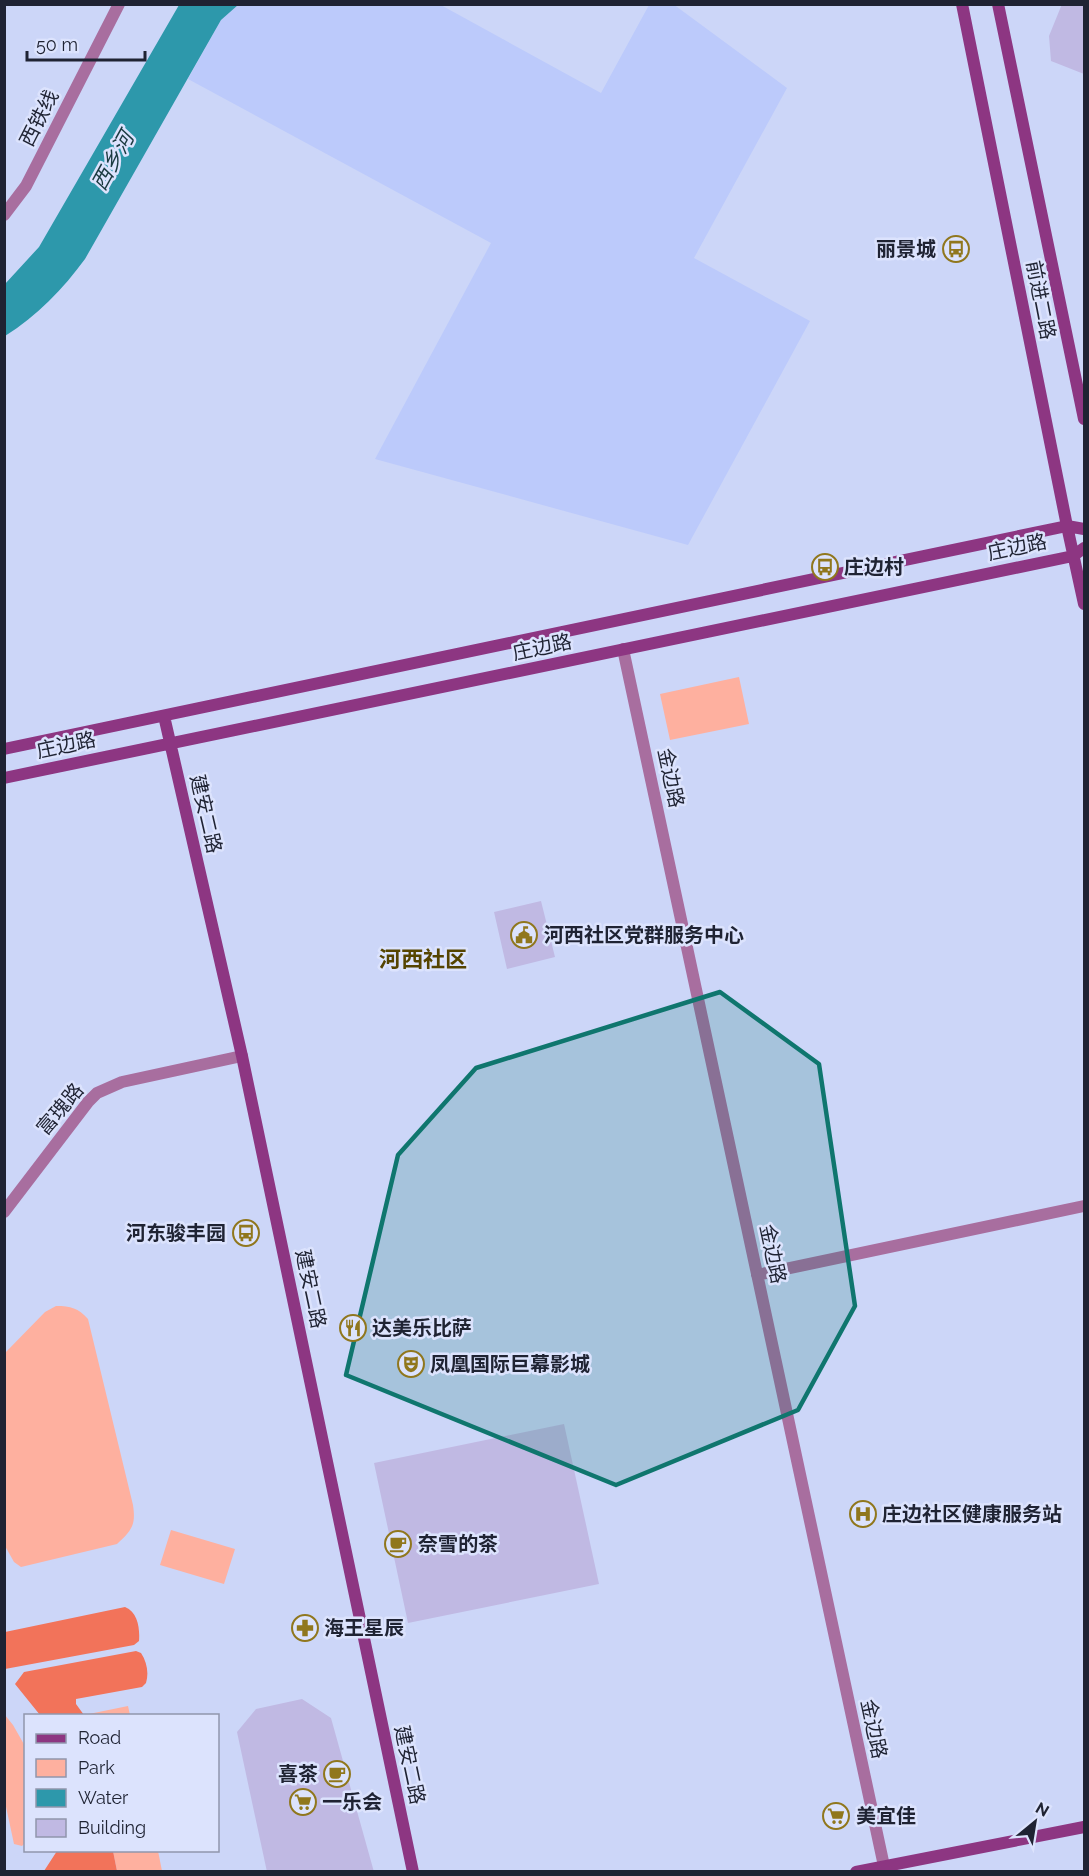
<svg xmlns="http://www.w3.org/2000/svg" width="1089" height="1876" font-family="Raleway,'Noto Sans SC',sans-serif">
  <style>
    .built { fill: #bccafb }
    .green { fill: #feb09f }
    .forest { fill: #f2735a }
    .water { fill: #2d98ab }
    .building { fill: #c0b9e3 }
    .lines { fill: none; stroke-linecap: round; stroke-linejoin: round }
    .minor { stroke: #a86e9f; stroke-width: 12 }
    .tertiary { stroke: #a86e9f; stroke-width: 12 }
    .secondary { stroke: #8d3682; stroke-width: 12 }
    .marked { fill: #0f766e; fill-opacity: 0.2; stroke: #0f766e; stroke-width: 4.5; stroke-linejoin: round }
    .labels { text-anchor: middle; stroke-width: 5; stroke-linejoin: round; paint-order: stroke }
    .street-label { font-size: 20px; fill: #1f2333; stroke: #dce3fd }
    .poi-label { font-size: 20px; font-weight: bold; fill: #1f2333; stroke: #dce3fd; text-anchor: start }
    .water-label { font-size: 21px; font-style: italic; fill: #1b3a40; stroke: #dce3fd }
    .quarter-label { font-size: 22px; font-weight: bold; fill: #554401; stroke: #dce3fd }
  </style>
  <rect width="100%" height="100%" fill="#ccd6f8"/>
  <path class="built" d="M439,4L601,93L649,5L673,4L787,88L694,258L810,321L688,545L375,459L491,243L188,79L221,20L238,5Z"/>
  <path class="green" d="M739,677L749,724L670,740L660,694Z
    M56,1306C71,1306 78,1308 88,1319L133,1505C136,1525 132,1530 117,1544L21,1567L14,1562L5,1546V1353L45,1312Z
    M171,1530L235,1549L224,1584L160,1565Z
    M128,1706L130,1715H84Z
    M5,1715L13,1725L25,1746L26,1842L22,1846L14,1844L5,1802Z
    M113,1851H158L162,1871H117Z"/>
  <path class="forest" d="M125,1607C138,1612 140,1629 139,1641L134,1645L5,1669V1632Z
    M136,1651L141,1653C147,1662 149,1673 146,1683L142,1687L76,1699V1704L84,1715H40L15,1684L24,1672Z
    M57,1851H113L117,1871H44Z"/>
  <path class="water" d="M179,5H238L221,20L85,259C63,289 37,316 5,336V284L39,247Z"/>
  <path class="building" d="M1062,4H1084V74L1051,61L1049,36Z
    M541,901L555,957L507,969L494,912Z
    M564,1424L599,1584L408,1623L374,1463Z
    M302,1699L331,1718L374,1872H267L237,1732L256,1709Z"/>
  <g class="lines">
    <path class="minor" d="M623,649L884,1866
      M4,1212L88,1102L97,1093L122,1082L242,1056
      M757,1275L1084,1206"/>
    <path class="tertiary" d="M4,215L26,186L119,4"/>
    <path class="secondary" d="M962,4L1067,526L1084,604
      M998,4L1084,419
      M164,716L242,1056L413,1872
      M4,749L1067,526L1084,529
      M4,778L1073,556L1084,548
      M856,1872L1084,1827"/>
  </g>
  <path class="marked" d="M720,992L819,1064L855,1306L798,1410L616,1485L346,1375L398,1155L476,1068Z"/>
  <defs>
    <symbol id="bus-ring" viewBox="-11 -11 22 22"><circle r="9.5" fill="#dce3fd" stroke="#90771d" stroke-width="1.5"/><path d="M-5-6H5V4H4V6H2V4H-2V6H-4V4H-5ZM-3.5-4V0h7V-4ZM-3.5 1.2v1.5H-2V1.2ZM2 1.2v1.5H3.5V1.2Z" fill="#90771d"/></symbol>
    <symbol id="civic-ring" viewBox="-11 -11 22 22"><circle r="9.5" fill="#dce3fd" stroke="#90771d" stroke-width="1.5"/><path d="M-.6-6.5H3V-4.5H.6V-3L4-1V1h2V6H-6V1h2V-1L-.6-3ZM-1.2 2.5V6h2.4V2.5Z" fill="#90771d"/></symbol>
    <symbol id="restaurant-ring" viewBox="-11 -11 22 22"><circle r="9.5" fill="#dce3fd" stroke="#90771d" stroke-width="1.5"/><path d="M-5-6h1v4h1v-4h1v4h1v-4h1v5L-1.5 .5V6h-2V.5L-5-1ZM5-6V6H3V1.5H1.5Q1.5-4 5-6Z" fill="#90771d"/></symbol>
    <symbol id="theatre-ring" viewBox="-11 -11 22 22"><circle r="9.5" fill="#dce3fd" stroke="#90771d" stroke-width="1.5"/><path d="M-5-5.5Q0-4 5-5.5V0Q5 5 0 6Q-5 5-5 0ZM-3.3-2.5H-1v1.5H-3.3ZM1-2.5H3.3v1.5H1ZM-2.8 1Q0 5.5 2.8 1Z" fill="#90771d"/></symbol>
    <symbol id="hospital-ring" viewBox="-11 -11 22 22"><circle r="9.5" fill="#dce3fd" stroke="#90771d" stroke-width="1.5"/><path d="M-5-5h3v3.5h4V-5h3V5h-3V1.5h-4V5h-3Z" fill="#90771d"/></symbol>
    <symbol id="cafe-ring" viewBox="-11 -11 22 22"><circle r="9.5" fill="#dce3fd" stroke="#90771d" stroke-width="1.5"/><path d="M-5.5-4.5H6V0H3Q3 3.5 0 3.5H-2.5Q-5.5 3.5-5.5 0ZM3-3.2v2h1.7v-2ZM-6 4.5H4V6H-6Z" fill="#90771d"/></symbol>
    <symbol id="pharmacy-ring" viewBox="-11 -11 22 22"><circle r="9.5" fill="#dce3fd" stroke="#90771d" stroke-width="1.5"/><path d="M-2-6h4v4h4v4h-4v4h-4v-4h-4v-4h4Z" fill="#90771d"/></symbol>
    <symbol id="supermarket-ring" viewBox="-11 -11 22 22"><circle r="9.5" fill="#dce3fd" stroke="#90771d" stroke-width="1.5"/><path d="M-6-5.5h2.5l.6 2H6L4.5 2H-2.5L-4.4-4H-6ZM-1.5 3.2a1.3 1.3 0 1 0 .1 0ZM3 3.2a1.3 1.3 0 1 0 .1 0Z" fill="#90771d"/></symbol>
  </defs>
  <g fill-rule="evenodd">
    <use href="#bus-ring" x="941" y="234" width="30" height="30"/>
    <use href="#bus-ring" x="810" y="552" width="30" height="30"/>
    <use href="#civic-ring" x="509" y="920" width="30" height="30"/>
    <use href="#bus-ring" x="231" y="1218" width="30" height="30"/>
    <use href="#restaurant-ring" x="338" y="1313" width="30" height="30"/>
    <use href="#theatre-ring" x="396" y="1349" width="30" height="30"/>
    <use href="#hospital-ring" x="848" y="1499" width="30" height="30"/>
    <use href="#cafe-ring" x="383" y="1529" width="30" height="30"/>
    <use href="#pharmacy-ring" x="290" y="1613" width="30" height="30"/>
    <use href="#cafe-ring" x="322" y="1759" width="30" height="30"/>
    <use href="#supermarket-ring" x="288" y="1787" width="30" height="30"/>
    <use href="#supermarket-ring" x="821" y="1801" width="30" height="30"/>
  </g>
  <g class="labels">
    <g class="street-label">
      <text transform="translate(39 118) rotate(-63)" y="7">西铁线</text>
      <text transform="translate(1041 300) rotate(79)" y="7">前进二路</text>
      <text transform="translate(1017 547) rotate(-12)" y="7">庄边路</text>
      <text transform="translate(542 647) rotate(-12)" y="7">庄边路</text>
      <text transform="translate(66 745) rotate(-12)" y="7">庄边路</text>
      <text transform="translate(671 778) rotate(78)" y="7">金边路</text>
      <text transform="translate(206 814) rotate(77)" y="7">建安二路</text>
      <text transform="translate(60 1109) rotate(-50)" y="7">富瑰路</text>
      <text transform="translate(773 1254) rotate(78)" y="7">金边路</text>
      <text transform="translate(311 1289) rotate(78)" y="7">建安二路</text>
      <text transform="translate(874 1729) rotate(78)" y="7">金边路</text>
      <text transform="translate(410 1765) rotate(78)" y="7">建安二路</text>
    </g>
    <g class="poi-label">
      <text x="936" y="256" text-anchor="end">丽景城</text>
      <text x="844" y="574">庄边村</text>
      <text x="544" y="942">河西社区党群服务中心</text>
      <text x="226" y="1240" text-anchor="end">河东骏丰园</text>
      <text x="372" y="1335">达美乐比萨</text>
      <text x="430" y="1371">凤凰国际巨幕影城</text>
      <text x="882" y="1521">庄边社区健康服务站</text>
      <text x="418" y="1551">奈雪的茶</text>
      <text x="324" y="1635">海王星辰</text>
      <text x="318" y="1781" text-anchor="end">喜茶</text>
      <text x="322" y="1809">一乐会</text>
      <text x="856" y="1823">美宜佳</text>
    </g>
    <g class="water-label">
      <text transform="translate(113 161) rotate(-61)" y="7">西乡河</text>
    </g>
    <g class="quarter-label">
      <text x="423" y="967">河西社区</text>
    </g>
  </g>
  <rect width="1089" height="1876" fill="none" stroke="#1f2333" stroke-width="12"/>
  <rect x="24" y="1714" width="195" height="138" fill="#dce3fd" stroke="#9096ac" stroke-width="1.5"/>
  <rect x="36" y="1734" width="30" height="9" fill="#8d3682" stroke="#9096ac" stroke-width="1.5"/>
  <text x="78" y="1744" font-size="18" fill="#1f2333">Road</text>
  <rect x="36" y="1759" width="30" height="18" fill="#feb09f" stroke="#9096ac" stroke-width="1.5"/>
  <text x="78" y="1774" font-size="18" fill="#1f2333">Park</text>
  <rect x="36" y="1789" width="30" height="18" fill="#2d98ab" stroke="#9096ac" stroke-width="1.5"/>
  <text x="78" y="1804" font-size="18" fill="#1f2333">Water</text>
  <rect x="36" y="1819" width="30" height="18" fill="#c0b9e3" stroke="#9096ac" stroke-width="1.5"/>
  <text x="78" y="1834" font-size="18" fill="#1f2333">Building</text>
  <g transform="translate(1035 1822) rotate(30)" stroke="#dce3fd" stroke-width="4.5" paint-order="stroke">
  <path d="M0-4.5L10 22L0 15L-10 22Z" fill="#1f2333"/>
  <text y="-9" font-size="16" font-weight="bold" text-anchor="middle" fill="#1f2333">N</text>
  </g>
  <path d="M27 51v9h118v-9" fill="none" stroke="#1f2333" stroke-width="3"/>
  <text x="36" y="51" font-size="18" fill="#1f2333" stroke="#dce3fd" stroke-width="4.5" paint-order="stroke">50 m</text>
</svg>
